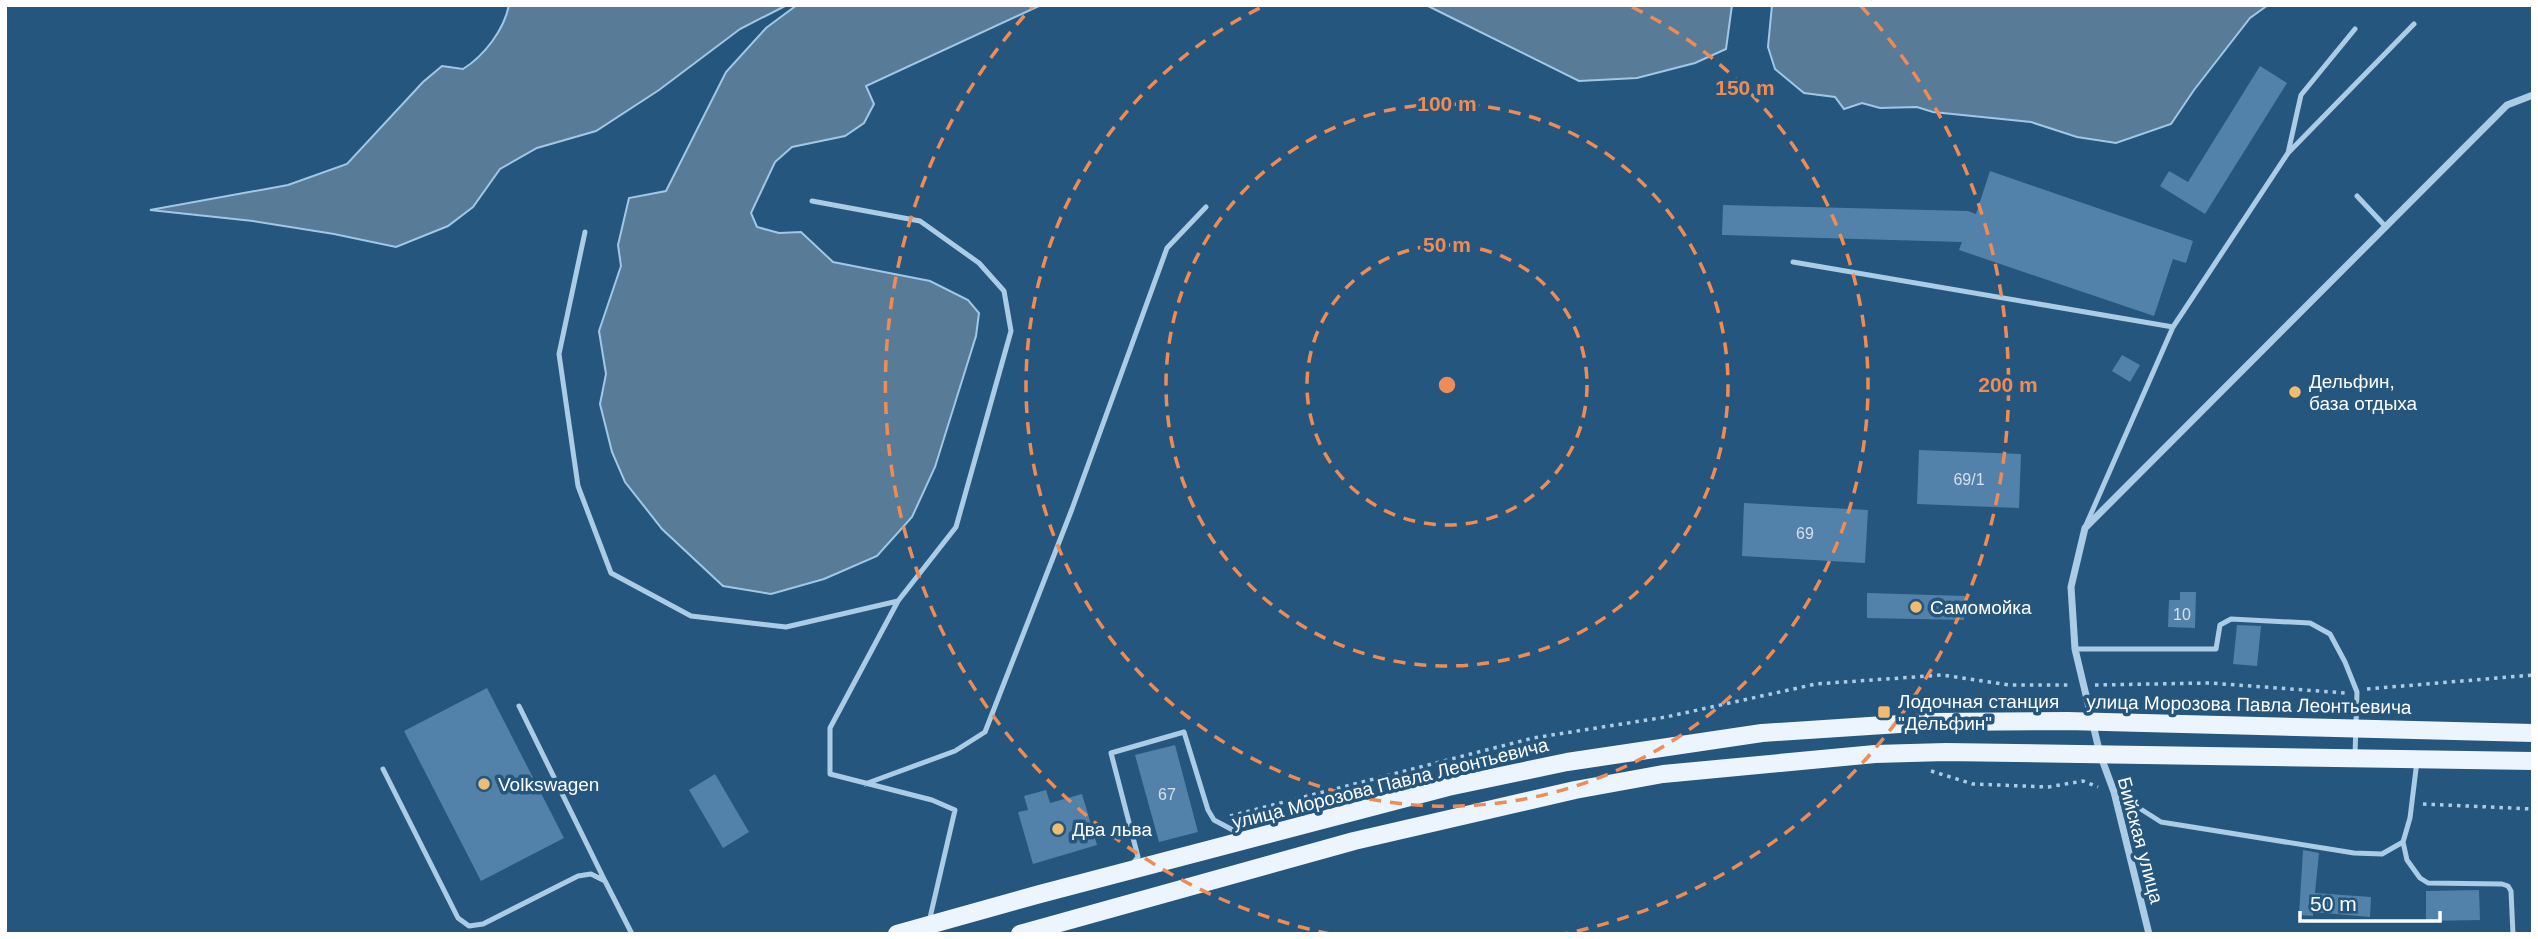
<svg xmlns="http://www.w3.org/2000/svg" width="2538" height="939" font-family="Arial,sans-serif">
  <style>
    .water { fill: #587b97; stroke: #a0c8e6; stroke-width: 2 }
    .building { fill: #5282a9 }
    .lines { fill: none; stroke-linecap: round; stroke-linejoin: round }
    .path { stroke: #abcce5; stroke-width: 3.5; stroke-dasharray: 3.5 5; stroke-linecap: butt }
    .lane { stroke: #abcce5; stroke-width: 5 }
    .street { stroke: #abcce5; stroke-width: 7 }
    .primary { stroke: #ecf4fd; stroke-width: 18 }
    .ring { fill: none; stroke: #ef8b55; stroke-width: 3.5; stroke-dasharray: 12 9 }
    .poi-dot { fill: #efbc70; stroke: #25567e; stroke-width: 2.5 }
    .labels { text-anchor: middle; stroke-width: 7; stroke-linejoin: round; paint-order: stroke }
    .number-label { font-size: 16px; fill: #d4e0ea }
    .poi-label { font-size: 19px; fill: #fff; stroke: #25567e; text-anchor: start }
    .street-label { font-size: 19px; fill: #fff; stroke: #25567e }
    .centre { fill: #ef8b55; stroke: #25567e; stroke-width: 3.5 }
    .ring-label { font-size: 21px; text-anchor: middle; font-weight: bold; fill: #ef8b55; stroke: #25567e; stroke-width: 7; stroke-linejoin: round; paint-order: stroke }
  </style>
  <rect width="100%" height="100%" fill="#25567e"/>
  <path class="water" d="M509,5H787L740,29L659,90L596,131L537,148L500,169L473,207L448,226L396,247L334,234L253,221L150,210L288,185L347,164L423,82L442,66L463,69C484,56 504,30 509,5Z
    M797,5H1041L866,86L874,104L864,123L845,136L792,147L775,162L751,213L757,227L779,233L801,232L833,262L930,281L968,300L979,313L976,336L935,467L912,517L877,556L824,579L771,594L723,586L662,529L625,482L612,452L600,404L606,374L599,331L621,266L618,245L629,198L666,191L726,72L766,28Z
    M1426,5H1732L1726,49L1695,63L1637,78L1579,81Z
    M1772,5H2268L2250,18L2194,90L2171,124L2116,143L2077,137L2031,122L1933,112L1917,107L1880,108L1862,103L1844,109L1835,97L1804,93L1775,69L1768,47Z"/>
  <path class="building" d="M2260,66L2287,83L2205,214L2160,186L2169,171L2188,182Z
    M1990,171L2193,241L2186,263L2173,259L2154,316L1959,250L1962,242L1722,235L1723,205L1968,211L1976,214Z
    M2122,355L2140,365L2130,382L2112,371Z
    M1919,450L2021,454L2019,508L1917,504Z
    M1744,503L1868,510L1865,563L1742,556Z
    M2180,592H2196L2195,628L2168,627L2169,600H2180Z
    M1867,593L1965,596L1964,620L1867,618Z
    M2237,625L2261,626L2257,666L2233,664Z
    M487,688L564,838L481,881L404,731Z
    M1175,745L1198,832L1159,842L1135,755Z
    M715,774L749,832L723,848L689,790Z
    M1046,790L1050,803L1082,794L1097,845L1033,864L1018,812L1028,810L1024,796Z
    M2303,850L2319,853L2315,893L2371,897L2370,917L2313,912V916L2299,915Z
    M2479,890L2480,920L2426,921V891Z"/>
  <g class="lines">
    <path class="path" d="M2095,685L2210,683L2346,693
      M2367,689L2533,675
      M1931,771L1973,784L2048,787L2083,781L2098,787
      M2423,804L2533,809
      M1230,816L1533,738L1666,717L1816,684L1942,675L2010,685H2070"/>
    <path class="lane" d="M2288,153L2301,95L2355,29
      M2357,196L2386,227
      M812,201L920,221L979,263L1004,291L1011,331L956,527L898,601L830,728V774L932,800L955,810L929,922
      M585,232L559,354L578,486L611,573L691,616L786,627L898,601
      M1793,262L2173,327L2086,525
      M2173,327L2288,153L2414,24
      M2075,649H2216L2220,625L2231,619L2310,623L2330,634L2345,662L2357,692L2355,755
      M519,706L605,881
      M2417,761L2410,818L2403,842L2407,860L2420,878L2428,883L2502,884L2508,886L2511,891L2513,934
      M383,769L458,918L469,926L483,924L578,876L591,874L605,881L632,934
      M865,784L955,751L985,732L1072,509L1167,248L1206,207
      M2114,792L2161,822L2354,853L2382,854L2403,842
      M1133,863L1138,857L1111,753L1184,732L1208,810L1214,820L1244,836"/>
    <path class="street" d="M2149,934L2114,792L2100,754L2075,649L2071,587L2085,528L2507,105L2533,95"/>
    <path class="primary" d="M897,934L1040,894L1448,787L1567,762L1762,733L1930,722L2067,721L2533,733
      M1020,934L1354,841L1575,790L1663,774L1875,754L1946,752L2533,761"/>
  </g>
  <g class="ring">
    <circle cx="1447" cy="385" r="140"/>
    <circle cx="1447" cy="385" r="281"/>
    <path d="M1632 7A421 421 0 1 1 1262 7"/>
    <path d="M1330 934A561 561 0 0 1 1033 6M1861 6A561 561 0 0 1 1564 934"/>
  </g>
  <g class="poi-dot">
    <circle cx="2295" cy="392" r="7"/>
    <circle cx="1916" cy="607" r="7"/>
    <rect x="1877" y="705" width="14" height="14" rx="3.5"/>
    <circle cx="484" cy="784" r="7"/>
    <circle cx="1058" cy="829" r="7"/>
  </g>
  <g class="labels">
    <g class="number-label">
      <text x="1969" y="485">69/1</text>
      <text x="1805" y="539">69</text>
      <text x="2182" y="620">10</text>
      <text x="1167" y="800">67</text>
    </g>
    <g class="poi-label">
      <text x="2309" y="388">Дельфин,<tspan x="2309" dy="22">база отдыха</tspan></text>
      <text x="1930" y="614">Самомойка</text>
      <text x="1898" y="708">Лодочная станция<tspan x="1898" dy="22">"Дельфин"</tspan></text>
      <text x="498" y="791">Volkswagen</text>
      <text x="1072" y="836">Два льва</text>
    </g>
    <g class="street-label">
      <text transform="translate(2249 704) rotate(1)" y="7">улица Морозова Павла Леонтьевича</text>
      <text transform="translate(1390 783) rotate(-14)" y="7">улица Морозова Павла Леонтьевича</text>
      <text transform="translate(2141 840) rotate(75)" y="7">Бийская улица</text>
    </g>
  </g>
  <circle cx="1447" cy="385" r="10" class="centre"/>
  <g class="ring-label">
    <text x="1745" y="95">150 m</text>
    <text x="1447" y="111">100 m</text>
    <text x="1447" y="252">50 m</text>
    <text x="2008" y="392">200 m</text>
  </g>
  <rect width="2538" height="939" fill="none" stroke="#ffffff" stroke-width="14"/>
  <path d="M2300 911v10h140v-10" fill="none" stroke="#ffffff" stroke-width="3.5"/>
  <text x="2310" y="911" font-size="21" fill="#ffffff" stroke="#25567e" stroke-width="5" paint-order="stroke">50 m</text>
</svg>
